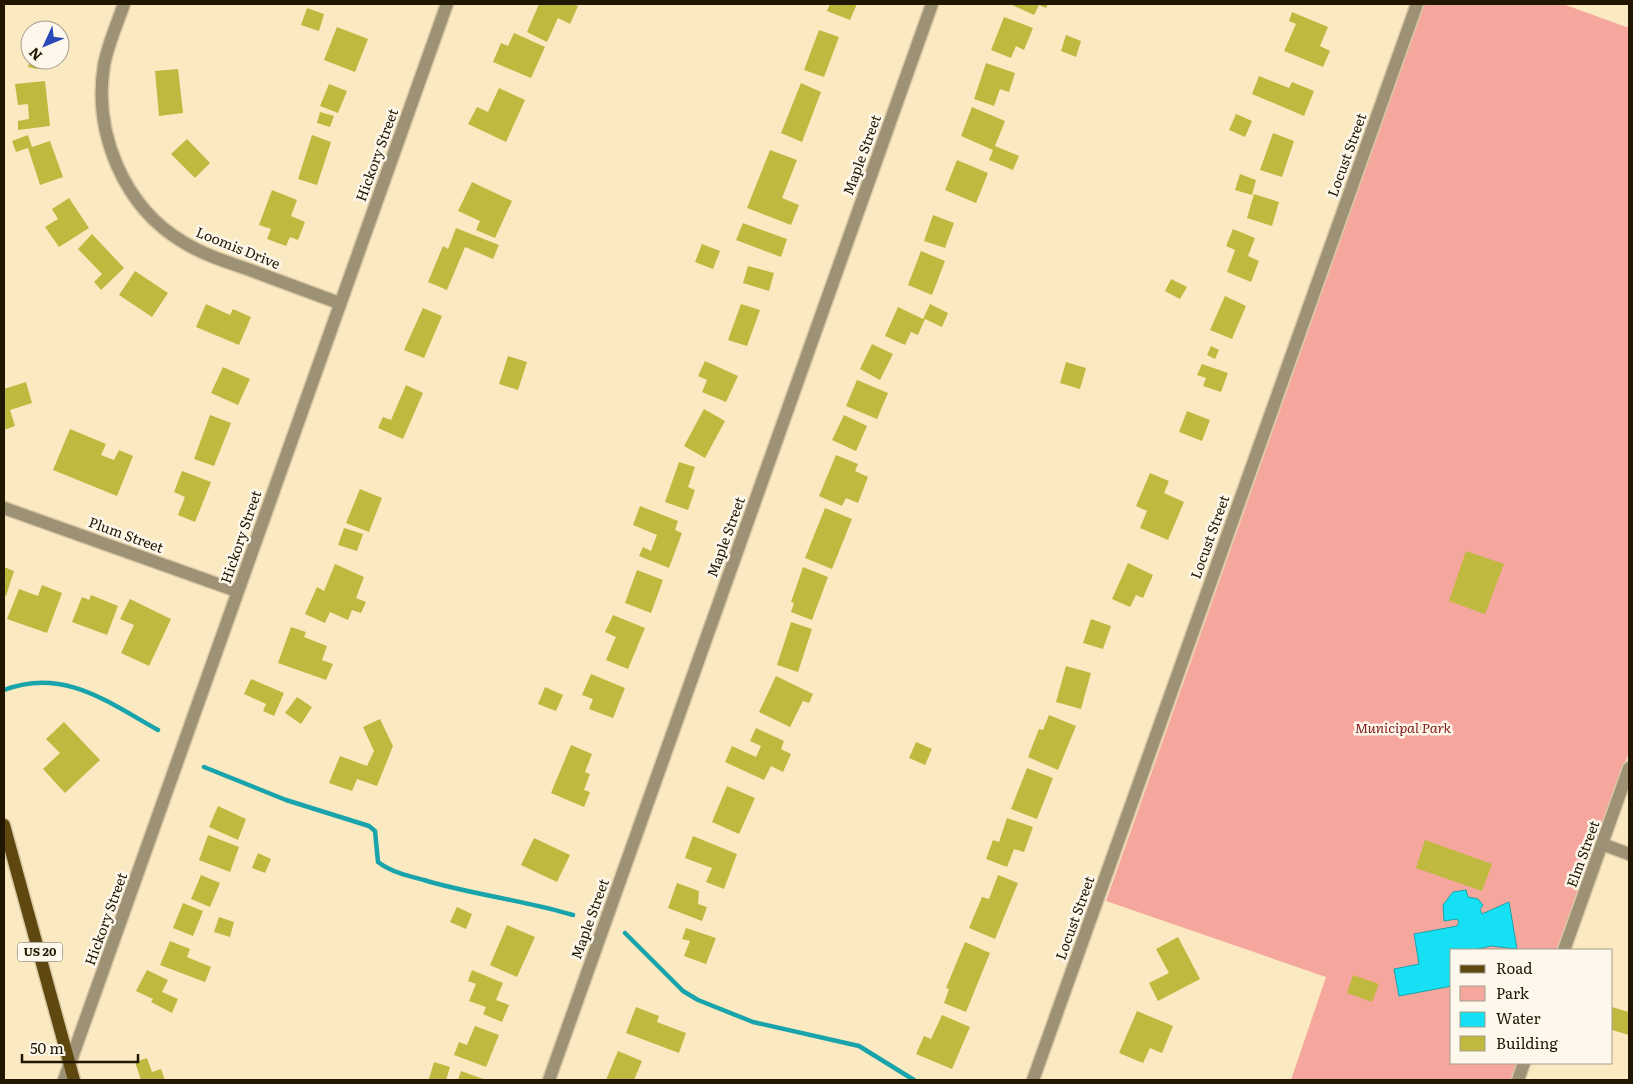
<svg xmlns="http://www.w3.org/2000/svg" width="1633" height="1084" font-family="Literata,serif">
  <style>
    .green { fill: #f5a79d }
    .water { fill: #15e0f4; stroke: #19a4ab }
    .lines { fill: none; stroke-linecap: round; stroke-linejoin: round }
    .stream { stroke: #19a4ab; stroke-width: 4.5 }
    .building { fill: #bfb940 }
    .minor-casing { stroke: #d8c7a3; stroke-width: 15 }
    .primary-casing { stroke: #d8c7a3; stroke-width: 15 }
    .minor { stroke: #9d9176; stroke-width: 12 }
    .primary { stroke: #5e480f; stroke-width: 12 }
    .labels { text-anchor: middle; stroke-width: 5; stroke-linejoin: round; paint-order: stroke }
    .shield { fill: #fdf8eb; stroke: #635a46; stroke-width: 1 }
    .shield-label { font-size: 12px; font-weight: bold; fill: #211700 }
    .street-label { font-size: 14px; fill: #211700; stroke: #fdf8eb }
    .park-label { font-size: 14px; font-style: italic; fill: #811c1a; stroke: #fdf8eb }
  </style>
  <rect width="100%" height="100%" fill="#fbe9c2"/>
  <path class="green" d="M1424,4H1563L1629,28V752L1560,950H1452V1063H1521L1515,1080H1291L1326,977L1106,901Z"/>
  <path class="water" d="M1466,890L1468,897L1478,899L1483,905L1480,909L1482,914L1509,902L1517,949L1491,946L1473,950H1452V986L1399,996L1394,969L1419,964L1414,934L1457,926L1459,922L1457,919L1444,921L1443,905L1453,892Z"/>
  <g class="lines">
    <path class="stream" d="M4,690C63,667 108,702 158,730
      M204,767L286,800L369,826L375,831L378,862C391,872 408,876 424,880C473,895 524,900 573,915
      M625,933L683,991L698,1000L753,1022L859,1046L914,1080"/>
  </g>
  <path class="building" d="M539,4H573L578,6L570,24L558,18L547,42L527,32Z
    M830,4H857L850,20L827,11Z
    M1010,4H1048L1046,8L1039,5L1034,15Z
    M307,8L324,14L319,31L301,25Z
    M1292,12L1328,27L1320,46L1330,51L1323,67L1284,51L1296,24L1289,21Z
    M1004,17L1033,28L1024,50L1016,46L1011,58L991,50Z
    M337,27L368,39L355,72L324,60Z
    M819,30L839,37L824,77L804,70Z
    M514,33L545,47L531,78L493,62L501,43L508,46Z
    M1066,35L1081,41L1076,57L1061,51Z
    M30,60H39L37,69L28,67Z
    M986,63L1015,73L1009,92L1000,89L994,106L974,99Z
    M178,69L183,113L159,116L155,71Z
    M1259,76L1289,88L1292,82L1314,91L1304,116L1252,94Z
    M45,81L50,126L18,130V121L29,119L28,104L18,105L15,84Z
    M801,83L821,92L802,142L781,133Z
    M329,84L347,91L338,113L320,106Z
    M499,88L525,100L506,142L468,124L477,107L488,112Z
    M972,107L1005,121L995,146L1019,156L1013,170L989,160L993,150L961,136Z
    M320,112L334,116L330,127L317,123Z
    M1236,114L1252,121L1245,137L1229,130Z
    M1273,133L1294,141L1282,177L1260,170Z
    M28,135L32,147L50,141L63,177L40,185L28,148L16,152L12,141Z
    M312,135L331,142L317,185L298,179Z
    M187,139L210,163L195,178L171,154Z
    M770,150L797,160L782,198L799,205L791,225L747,208Z
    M957,160L988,173L976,203L945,190Z
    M1240,174L1256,180L1252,195L1235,190Z
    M472,182L512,201L495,238L476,230L480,221L458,211Z
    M272,190L297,200L291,216L305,222L298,240L290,237L286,246L267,239L271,229L259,225Z
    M1254,194L1279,202L1272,226L1247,218Z
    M69,198L89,228L59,247L45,227L58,219L52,209Z
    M933,215L954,223L945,248L924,241Z
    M743,223L787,239L781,257L736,240Z
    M456,228L499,245L493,259L465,247L447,290L428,282L443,246L448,249Z
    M1233,229L1255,238L1248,256L1259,261L1251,282L1227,272L1235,250L1226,246Z
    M92,234L124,268L101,290L94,282L102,274L78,249Z
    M702,244L720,251L713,269L695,262Z
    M921,251L945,261L932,295L908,285Z
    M748,266L774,273L769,291L743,283Z
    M135,271L168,293L152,317L119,295Z
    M1171,279L1187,287L1180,299L1165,291Z
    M1225,296L1246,306L1232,339L1210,330Z
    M206,304L230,315L233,309L251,317L239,345L196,327Z
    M741,304L760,310L747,346L728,340Z
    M930,304L948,313L942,327L925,319L918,335L911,332L905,345L885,336L898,307L923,319Z
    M423,308L442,316L424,358L404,350Z
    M872,344L893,354L880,380L860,369Z
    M1211,346L1219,350L1215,359L1207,355Z
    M508,356L527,362L518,390L499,384Z
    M705,361L738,376L726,402L702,392L707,380L698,376Z
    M1066,362L1086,368L1080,389L1060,383Z
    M1202,364L1228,373L1221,392L1203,386L1206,378L1197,375Z
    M223,367L250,379L238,405L211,393Z
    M857,380L888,393L877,419L846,406Z
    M26,382L32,403L10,410L15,426L4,430V389Z
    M406,385L423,393L403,439L378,428L383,417L391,420Z
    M704,409L725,421L705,458L684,446Z
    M1187,411L1210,420L1202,441L1179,432Z
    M210,415L231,423L214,466L194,459Z
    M844,415L867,426L856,451L832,440Z
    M70,429L106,444L101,455L114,460L119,450L133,456L117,496L53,470Z
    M836,455L858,464L855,471L868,477L858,503L846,498L842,506L819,496Z
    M679,462L695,467L688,487L695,490L688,510L665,502Z
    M182,471L211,482L195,522L178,515L185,497L174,492Z
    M1150,473L1169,481L1164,493L1184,502L1168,540L1140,528L1147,511L1136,506Z
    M360,489L382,498L369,532L346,523Z
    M640,506L678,521L675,530L682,533L669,568L639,556L643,547L651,551L657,535L633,525Z
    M825,508L852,519L832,569L805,558Z
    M344,528L363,534L357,551L338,545Z
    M1466,551L1504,564L1485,614L1449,601Z
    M1128,563L1153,575L1143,598L1136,595L1130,607L1112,599Z
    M335,564L364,577L356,598L366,602L361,613L352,610L348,620L330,612L325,623L305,614L317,587L324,591Z
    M4,567L14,571L6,596H4Z
    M803,567L828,577L812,620L791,612L794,603L791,602Z
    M637,570L663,580L651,613L625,603Z
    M42,585L62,593L47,633L7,619L19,589L38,596Z
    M91,595L118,606L107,635L72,622L82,597L89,600Z
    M130,599L171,619L149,666L121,653L134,625L120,619Z
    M613,615L645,628L628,669L606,660L616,637L605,632Z
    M1091,619L1111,626L1103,649L1083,643Z
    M791,622L812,629L798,672L777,665Z
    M291,627L306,632L304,637L327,646L322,660L333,664L326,680L278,663Z
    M1066,666L1091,673L1081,709L1056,702Z
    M591,674L625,688L613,718L589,709L593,699L582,695Z
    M776,676L813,694L809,703L803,701L790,727L759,712Z
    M251,679L284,693L274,716L263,711L266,704L244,694Z
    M545,687L563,695L556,711L538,704Z
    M297,697L312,707L301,724L285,713Z
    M1049,715L1076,726L1058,770L1028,757L1039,729L1043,730Z
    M380,719L393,746L377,786L357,779L352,791L329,783L340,756L367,766L374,751L363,727Z
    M64,722L100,760L65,793L43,769L60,753L46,739Z
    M756,728L784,741L781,749L791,754L783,772L771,766L764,780L725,762L732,746L756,757L761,746L750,741Z
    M916,742L932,749L925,765L909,758Z
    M571,745L592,754L585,772L590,774L584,790L590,792L584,807L551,793Z
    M1027,768L1053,778L1037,819L1011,809Z
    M727,786L755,798L739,834L712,822Z
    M218,806L246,819L238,840L209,827Z
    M1007,818L1033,827L1024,852L1014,849L1007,867L986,859L993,840L999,842Z
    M208,835L239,847L230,872L199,860Z
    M693,836L737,854L724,889L706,882L712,868L685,858Z
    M534,838L570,855L557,882L521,865Z
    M1425,840L1492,864L1482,891L1416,868Z
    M258,853L271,859L265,873L252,868Z
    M201,875L220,883L210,907L191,899Z
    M998,875L1018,883L995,939L969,928L982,897L989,899Z
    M677,883L699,891L698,904L707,907L702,921L668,908Z
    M183,903L203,911L193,936L173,928Z
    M457,907L472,914L466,929L450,922Z
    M219,917L234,922L230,937L214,932Z
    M507,925L535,937L517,977L490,965Z
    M686,928L716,938L706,964L684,956L690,941L682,939Z
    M1178,937L1200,979L1158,1001L1149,983L1169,973L1156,949Z
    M170,941L190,949L187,957L211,967L205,982L160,965Z
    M965,942L990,953L966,1012L944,1003L949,989L946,988Z
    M147,970L168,980L162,992L178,999L172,1013L151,1002L153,999L136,991Z
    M472,970L503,983L496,1000L509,1005L502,1022L483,1014L486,1007L469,1001L476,984L468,981Z
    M1353,975L1379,984L1372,1002L1347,993Z
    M636,1007L659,1016L657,1022L686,1033L679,1053L626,1033Z
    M1612,1007L1629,1012V1035L1612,1030Z
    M1137,1011L1173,1026L1162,1053L1150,1048L1143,1063L1119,1053Z
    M942,1015L970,1027L952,1069L916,1054L924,1036L931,1039Z
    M475,1026L499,1035L486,1067L454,1055L459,1042L467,1045Z
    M618,1051L642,1061L634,1080H606Z
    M147,1058L152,1072L161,1069L165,1080H141L135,1062Z
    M434,1062L450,1067L446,1080L429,1079Z
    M461,1071L486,1080H458Z"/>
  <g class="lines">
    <defs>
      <path id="minor" d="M124,4C117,24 108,44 104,65C93,133 124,207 183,242C204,255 227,262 250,270C280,281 310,292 339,303
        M4,508L237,591
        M1602,844L1629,854
        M1564,950L1629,768
        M64,1080L447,4
        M549,1080L932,4
        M1033,1080L1417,4
        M1518,1080L1524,1063"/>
      <path id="primary" d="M4,825L74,1080"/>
    </defs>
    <use href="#minor" class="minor-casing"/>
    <use href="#primary" class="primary-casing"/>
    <use href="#minor" class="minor"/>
    <use href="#primary" class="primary"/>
  </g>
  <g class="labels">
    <rect class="shield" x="17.5" y="942.5" width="45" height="19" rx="4"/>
    <g class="shield-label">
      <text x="40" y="956">US 20</text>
    </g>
    <g class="street-label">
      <text transform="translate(377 155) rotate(-70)" y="5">Hickory Street</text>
      <text transform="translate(862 155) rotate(-70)" y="5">Maple Street</text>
      <text transform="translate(1347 155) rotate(-70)" y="5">Locust Street</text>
      <text transform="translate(238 248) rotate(22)" y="5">Loomis Drive</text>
      <text transform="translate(126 535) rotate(20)" y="5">Plum Street</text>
      <text transform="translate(241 537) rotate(-71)" y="5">Hickory Street</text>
      <text transform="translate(726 537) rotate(-70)" y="5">Maple Street</text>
      <text transform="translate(1210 537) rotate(-70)" y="5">Locust Street</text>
      <text transform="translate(1583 854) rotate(-70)" y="5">Elm Street</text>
      <text transform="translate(1075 918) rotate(-70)" y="5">Locust Street</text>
      <text transform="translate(106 919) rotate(-70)" y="5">Hickory Street</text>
      <text transform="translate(590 919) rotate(-70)" y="5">Maple Street</text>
    </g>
    <g class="park-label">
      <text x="1403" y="733">Municipal Park</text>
    </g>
  </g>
  <rect width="1633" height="1084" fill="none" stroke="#211700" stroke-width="10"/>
  <rect x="1450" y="949" width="162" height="115" fill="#fdf8eb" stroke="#a59e8d"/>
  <rect x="1460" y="965" width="25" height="8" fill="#5e480f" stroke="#a59e8d"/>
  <text x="1496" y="974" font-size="15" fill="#211700">Road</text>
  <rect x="1460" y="986" width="25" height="15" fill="#f5a79d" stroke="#a59e8d"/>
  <text x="1496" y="999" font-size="15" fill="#211700">Park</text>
  <rect x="1460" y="1012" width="25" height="15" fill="#15e0f4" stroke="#a59e8d"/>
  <text x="1496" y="1024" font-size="15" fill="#211700">Water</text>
  <rect x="1460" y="1036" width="25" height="15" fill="#bfb940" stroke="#a59e8d"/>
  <text x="1496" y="1049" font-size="15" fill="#211700">Building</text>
  <g transform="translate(45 45) rotate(226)"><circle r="24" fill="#fdf8eb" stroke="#a59e8d"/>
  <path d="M0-4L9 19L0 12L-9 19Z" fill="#2a49b9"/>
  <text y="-8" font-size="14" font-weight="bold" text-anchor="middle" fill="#211700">N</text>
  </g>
  <path d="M22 1054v8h116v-8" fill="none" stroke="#211700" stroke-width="2.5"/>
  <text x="30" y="1054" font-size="15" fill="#211700" stroke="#fdf8eb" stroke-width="4" paint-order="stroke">50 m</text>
</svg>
